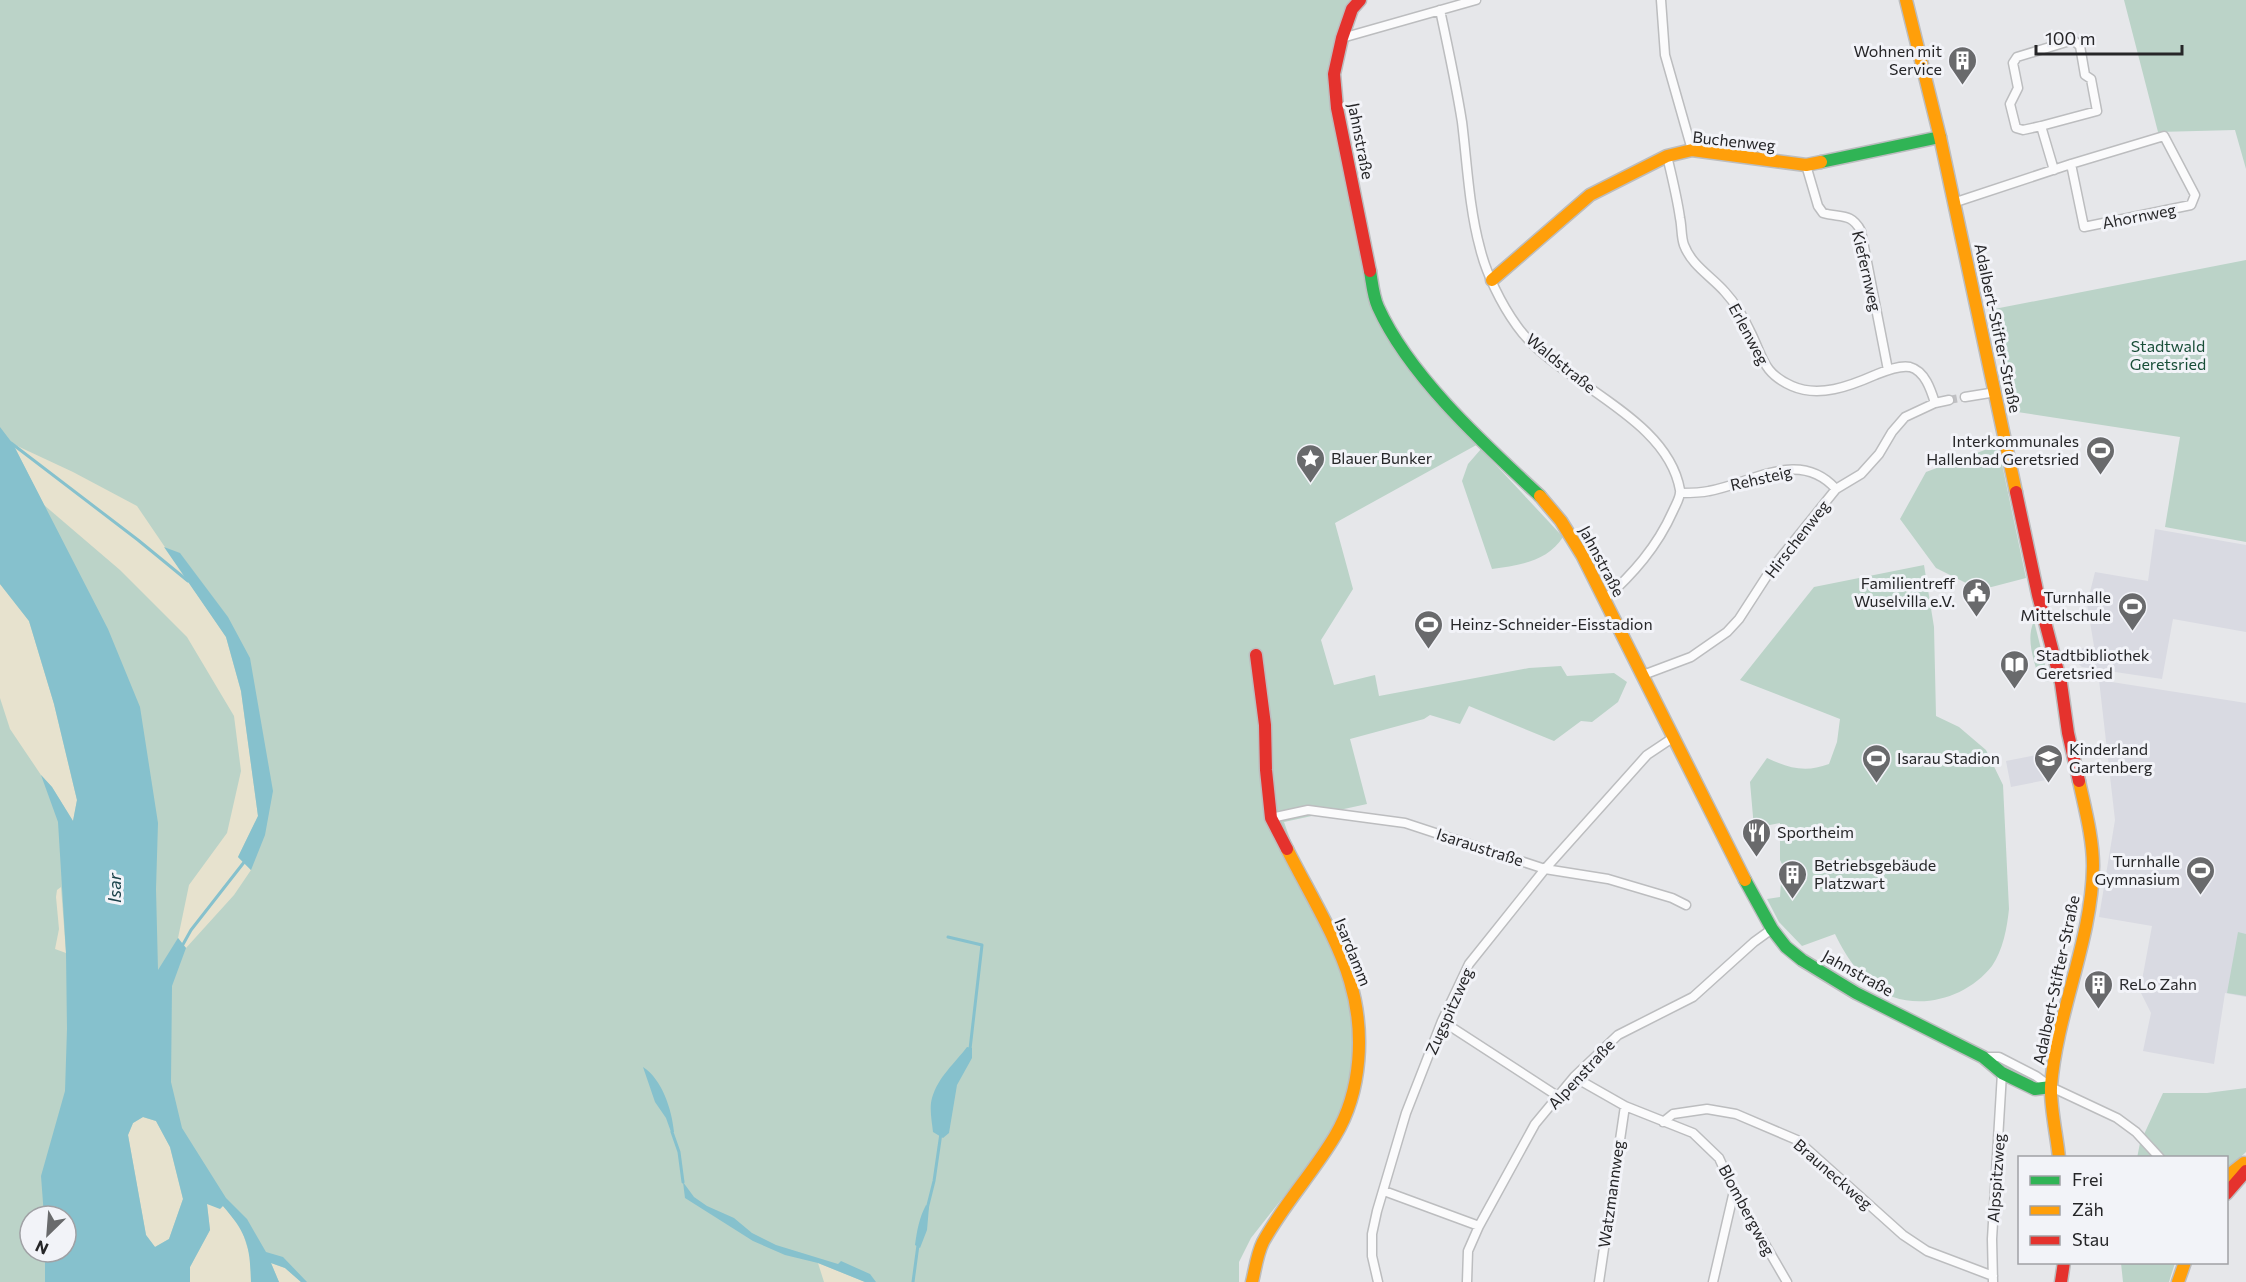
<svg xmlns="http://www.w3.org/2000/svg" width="2246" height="1282" font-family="Commissioner,sans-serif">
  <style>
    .built { fill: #d9dae2 }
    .green { fill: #bbd3c8; fill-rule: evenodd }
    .sand { fill: #e7e2ce }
    .water { fill: #86c1cd; fill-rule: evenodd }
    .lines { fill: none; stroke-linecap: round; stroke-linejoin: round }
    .stream { stroke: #86c1cd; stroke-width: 3 }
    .street-tunnel { stroke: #c0c0c3; stroke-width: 8; stroke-dasharray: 8 4; stroke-linecap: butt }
    .street-casing { stroke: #bcbdbf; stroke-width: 11 }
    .fast-casing { stroke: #bcbdbf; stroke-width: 15 }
    .slow-casing { stroke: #bcbdbf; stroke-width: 15 }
    .jam-casing { stroke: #bcbdbf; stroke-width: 15 }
    .street { stroke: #fbfbfc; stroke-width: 8 }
    .fast { stroke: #30b455; stroke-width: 12 }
    .slow { stroke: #ff9f0a; stroke-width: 12 }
    .jam { stroke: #e5322d; stroke-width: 12 }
    .labels { text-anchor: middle; stroke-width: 6; stroke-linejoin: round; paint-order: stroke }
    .poi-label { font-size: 16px; fill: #262628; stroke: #f2f3f8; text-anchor: start }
    .street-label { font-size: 16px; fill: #262628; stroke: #f2f3f8 }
    .park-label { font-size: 16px; fill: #194e38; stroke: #f2f3f8 }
    .water-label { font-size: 18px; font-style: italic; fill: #1b424a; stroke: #f2f3f8 }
  </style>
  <rect width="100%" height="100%" fill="#e6e7ea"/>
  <path class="built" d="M2155,529L2246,545V632L2173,619L2162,679L2082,667L2066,652L2094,646L2087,604L2095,572L2148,581Z
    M2099,680L2246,703V997L2225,993L2214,1064L2143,1051L2151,1013L2140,991L2152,926L2099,917L2115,820Z
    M2042,754L2046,780L2011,787L2006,761Z"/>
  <path class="green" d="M0,0H1353L1331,73L1374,306L1480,443L1335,523L1353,589L1321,640L1334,685L1375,675L1379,696L1529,668L1561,666L1567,676L1614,673L1627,682L1618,702L1592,722L1581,721L1554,741L1469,706L1460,724L1430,715L1424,719L1350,739L1367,804L1284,822L1324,934L1347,981L1356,1040L1350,1098L1333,1134L1251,1238L1239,1262V1282H0ZM30,1216H66V1252H30Z
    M2124,0H2246V169L2235,130L2158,132Z
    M2246,260V542L2165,527L2180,437L2011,411L1989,310Z
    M1998,445L2026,578L1980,590L1936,568L1900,519L1926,472Z
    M1481,449L1563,537C1547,562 1519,565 1492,569L1462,481L1468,464Z
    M1924,565L1934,627L1936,716L1959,727L1986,750L2003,785L2009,909C2007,928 2003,950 1992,966C1969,995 1928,1009 1893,997C1866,987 1847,959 1835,934L1802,946L1779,922L1767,899L1780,897L1781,881L1787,874L1780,860V823L1754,828L1750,782L1767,758C1789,768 1805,773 1829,764L1837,742L1840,719L1740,680L1814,587Z
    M2034,621L2049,681L2040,682C2035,663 2025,640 2034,621Z
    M2238,932L2246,934V996L2227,993Z
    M2246,1088V1152L2227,1170L2226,1158H2137L2140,1143L2163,1093H2207Z
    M2121,1263V1262L2175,1263L2169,1282H2123Z"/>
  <path class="sand" d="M13,444L73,472L137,506L226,637L241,691L258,816L238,857L251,870L234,895L186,948L178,938L189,885L227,833L241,771L234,716L187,637L120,570L44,505Z
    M0,584L29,621L54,704L77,800L73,821L52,787L41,775L10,729L0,698Z
    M61,887L66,953L55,949L59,929L56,897L57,890Z
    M143,1117L156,1121L170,1147L183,1199L169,1239L155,1247L146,1235L128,1135L133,1123Z
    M207,1204L222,1205L241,1227L250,1256L251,1282H190V1267L210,1230Z
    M271,1263L285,1268L301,1282H279Z
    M818,1263L865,1282H824Z"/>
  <path class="water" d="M0,427L13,444L108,629L140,707L158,823L156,889L158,970L178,938L186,948L172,986L171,1082L182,1128L226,1198L247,1219L266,1252L283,1257L307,1282H301L285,1268L271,1263L279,1282H251C250,1245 247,1234 223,1206L220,1209L207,1204L210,1230L190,1267V1282H45V1252H66V1216H44L41,1176L65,1091L67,1029L66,953L58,822L41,775L52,787L73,821L77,800L54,704L29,621L0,584ZM143,1117L156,1121L170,1147L183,1199L169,1239L155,1247L146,1235L128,1135L133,1123Z
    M164,547L180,553L228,617L250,658L273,791L265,835L251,870L238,857L258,816L241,691L226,637Z
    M967,1047L972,1048V1058L957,1085L949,1133L943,1138L933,1132C932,1122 929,1108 932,1098C938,1077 955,1063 967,1047Z
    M643,1067C662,1079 672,1110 674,1132H671L666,1118L655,1102Z
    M683,1182L694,1197L707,1206L734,1218L752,1233L776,1245L838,1264L841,1261L870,1274L876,1282H865L818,1263L785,1255L753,1241L685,1198Z
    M926,1205L929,1207L927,1230L920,1248L915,1245C917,1231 919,1218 926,1205Z"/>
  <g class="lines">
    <path class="stream" d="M11,443L138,540L188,581
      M948,937L982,945L970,1049
      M181,948L191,930L245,861
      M672,1132L679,1152L683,1182
      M927,1209L934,1181L941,1133
      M913,1282L918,1245"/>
    <path class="street-tunnel" d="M1949,400L1965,397"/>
    <defs>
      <path id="street" d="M1661,0L1665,55L1692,150
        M1440,10C1448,47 1456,84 1462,122C1467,162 1469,208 1480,248C1486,273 1501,304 1517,326C1557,383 1667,415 1680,490C1681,497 1676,504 1673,511C1657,547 1633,574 1604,600
        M1342,38L1476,0
        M2041,126L2023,130L2016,128L2010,104L2018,88L2013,63L2017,57L2073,40L2080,46L2085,75L2091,79L2097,111L2041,126L2054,170
        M1667,156C1672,177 1677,197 1680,218C1682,227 1681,237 1684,245C1692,266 1711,276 1725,292C1735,303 1744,318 1750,331C1763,356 1762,373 1792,386C1819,398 1850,386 1875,375C1885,371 1899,365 1910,367C1925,371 1931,390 1935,403
        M1806,165L1818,206L1823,213C1840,218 1851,212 1861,231L1888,370
        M1953,203L2071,164L2164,136L2195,195L2191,205L2084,227L2071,164
        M1965,397L1996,392
        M1681,493C1690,493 1700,493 1709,491C1753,483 1799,448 1836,489
        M1643,675L1691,657L1727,632L1739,619L1770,571L1836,489L1861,474L1879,454L1892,432L1905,417L1935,403L1949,400
        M1271,818L1308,810L1405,823L1545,869L1608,879L1672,898L1686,905
        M1442,1021L1559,1097
        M1983,1057H1999L2036,1076L2051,1087L2117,1118L2136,1132L2160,1158
        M1574,1077L1625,1106L1693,1133L1719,1158L1734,1191L1787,1282
        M1663,1122L1673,1114L1707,1109L1736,1114L1797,1140L1903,1235L1927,1251L1993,1276
        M1384,1191L1479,1226
        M1378,1282L1372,1256V1234L1377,1211L1406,1113L1442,1021L1469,964L1545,869L1647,755L1674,737
        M1467,1282L1468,1251L1479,1226L1535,1124L1574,1077L1618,1035L1693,997L1754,942L1772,929
        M1599,1282L1625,1106
        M1713,1282L1734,1191
        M1993,1282L1992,1239L2002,1073"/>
      <path id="fast" d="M1821,162L1940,137
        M1370,271C1372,282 1373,296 1378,307C1409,376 1484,444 1540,496
        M1745,880L1772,929L1786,947L1802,960L1856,993L1983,1057L2002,1073L2035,1089L2051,1087"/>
      <path id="slow" d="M1906,0L1940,137L2016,492
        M1492,280L1590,195L1667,156L1692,150L1806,165L1821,162
        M1540,496L1561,521L1582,555L1745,880
        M2059,1158C2057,1136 2050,1107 2051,1086C2057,1011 2092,941 2093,866C2093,838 2085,809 2079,781
        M2226,1177L2244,1163
        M1252,1282C1255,1270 1257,1254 1263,1242C1283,1205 1313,1173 1335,1136C1362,1091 1365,1031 1350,981C1338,939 1307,889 1287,849
        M2178,1282L2185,1262"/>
      <path id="jam" d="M1360,0L1352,9L1342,38L1334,74L1337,108L1370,271
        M2016,492L2038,595L2061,683L2068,733L2079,781
        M1256,655L1265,725L1266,770L1271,818L1287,849
        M2226,1194L2246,1171
        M2061,1282L2064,1262"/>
    </defs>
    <use href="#street" class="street-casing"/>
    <use href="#fast" class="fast-casing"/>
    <use href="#slow" class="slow-casing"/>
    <use href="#jam" class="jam-casing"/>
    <use href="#street" class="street"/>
    <use href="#fast" class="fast"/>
    <use href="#slow" class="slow"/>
    <use href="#jam" class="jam"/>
  </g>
  <defs>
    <symbol id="building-pin" viewBox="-11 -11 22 30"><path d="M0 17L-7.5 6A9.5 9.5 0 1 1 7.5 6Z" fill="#696a6c" stroke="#f2f3f8"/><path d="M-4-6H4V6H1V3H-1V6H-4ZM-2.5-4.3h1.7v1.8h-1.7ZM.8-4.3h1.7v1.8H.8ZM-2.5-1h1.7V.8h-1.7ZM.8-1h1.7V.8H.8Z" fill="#fff"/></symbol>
    <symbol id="stadium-pin" viewBox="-11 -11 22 30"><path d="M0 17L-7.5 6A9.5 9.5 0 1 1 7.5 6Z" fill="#696a6c" stroke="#f2f3f8"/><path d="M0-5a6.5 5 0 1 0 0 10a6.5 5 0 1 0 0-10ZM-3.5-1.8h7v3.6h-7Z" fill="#fff"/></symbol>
    <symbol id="sight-pin" viewBox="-11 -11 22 30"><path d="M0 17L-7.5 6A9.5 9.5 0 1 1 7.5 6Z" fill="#696a6c" stroke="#f2f3f8"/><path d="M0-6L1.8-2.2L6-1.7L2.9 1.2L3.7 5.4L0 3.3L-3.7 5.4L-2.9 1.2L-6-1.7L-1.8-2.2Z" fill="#fff"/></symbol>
    <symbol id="civic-pin" viewBox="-11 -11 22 30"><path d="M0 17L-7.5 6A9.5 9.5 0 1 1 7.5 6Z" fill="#696a6c" stroke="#f2f3f8"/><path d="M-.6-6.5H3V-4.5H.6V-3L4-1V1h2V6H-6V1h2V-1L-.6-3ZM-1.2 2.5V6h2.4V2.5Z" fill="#fff"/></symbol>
    <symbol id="library-pin" viewBox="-11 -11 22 30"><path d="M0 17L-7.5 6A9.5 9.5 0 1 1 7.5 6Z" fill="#696a6c" stroke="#f2f3f8"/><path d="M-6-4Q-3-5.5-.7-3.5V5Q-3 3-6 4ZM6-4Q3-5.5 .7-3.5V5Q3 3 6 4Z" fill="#fff"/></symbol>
    <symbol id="school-pin" viewBox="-11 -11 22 30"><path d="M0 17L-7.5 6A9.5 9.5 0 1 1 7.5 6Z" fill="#696a6c" stroke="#f2f3f8"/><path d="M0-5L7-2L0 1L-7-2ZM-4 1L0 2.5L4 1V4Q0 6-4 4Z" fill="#fff"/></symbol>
    <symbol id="restaurant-pin" viewBox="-11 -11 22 30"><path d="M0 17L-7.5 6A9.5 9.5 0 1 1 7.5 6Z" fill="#696a6c" stroke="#f2f3f8"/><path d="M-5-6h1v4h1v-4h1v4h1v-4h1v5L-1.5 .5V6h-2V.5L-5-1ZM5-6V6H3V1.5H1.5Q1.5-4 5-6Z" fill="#fff"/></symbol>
  </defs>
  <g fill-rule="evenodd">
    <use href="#building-pin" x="1946" y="44" width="33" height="45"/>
    <use href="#stadium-pin" x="2084" y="434" width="33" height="45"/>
    <use href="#sight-pin" x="1294" y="442" width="33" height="45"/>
    <use href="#civic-pin" x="1960" y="576" width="33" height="45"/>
    <use href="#stadium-pin" x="2116" y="590" width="33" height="45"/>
    <use href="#stadium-pin" x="1412" y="608" width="33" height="45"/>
    <use href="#library-pin" x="1998" y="648" width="33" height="45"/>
    <use href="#stadium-pin" x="1860" y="742" width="33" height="45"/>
    <use href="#school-pin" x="2032" y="742" width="33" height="45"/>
    <use href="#restaurant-pin" x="1740" y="816" width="33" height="45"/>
    <use href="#stadium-pin" x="2184" y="854" width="33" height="45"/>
    <use href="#building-pin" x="1776" y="858" width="33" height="45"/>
    <use href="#building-pin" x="2082" y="968" width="33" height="45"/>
  </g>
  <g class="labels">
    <g class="poi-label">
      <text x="1942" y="57" text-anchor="end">Wohnen mit<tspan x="1942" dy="18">Service</tspan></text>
      <text x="2079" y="447" text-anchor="end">Interkommunales<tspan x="2079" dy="18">Hallenbad Geretsried</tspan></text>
      <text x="1331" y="464">Blauer Bunker</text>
      <text x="1955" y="589" text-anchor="end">Familientreff<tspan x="1955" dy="18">Wuselvilla e.V.</tspan></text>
      <text x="2111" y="603" text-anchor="end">Turnhalle<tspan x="2111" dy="18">Mittelschule</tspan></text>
      <text x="1450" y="630">Heinz-Schneider-Eisstadion</text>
      <text x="2036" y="661">Stadtbibliothek<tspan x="2036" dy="18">Geretsried</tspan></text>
      <text x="2069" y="755">Kinderland<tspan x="2069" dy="18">Gartenberg</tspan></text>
      <text x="1897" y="764">Isarau Stadion</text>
      <text x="1777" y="838">Sportheim</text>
      <text x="2180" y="867" text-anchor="end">Turnhalle<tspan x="2180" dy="18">Gymnasium</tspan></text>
      <text x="1814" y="871">Betriebsgebäude<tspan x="1814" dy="18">Platzwart</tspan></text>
      <text x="2119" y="990">ReLo Zahn</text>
    </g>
    <g class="street-label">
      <text transform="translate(1361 141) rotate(79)" y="6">Jahnstraße</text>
      <text transform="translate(1734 141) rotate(6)" y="6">Buchenweg</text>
      <text transform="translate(2139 216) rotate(-11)" y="6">Ahornweg</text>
      <text transform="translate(1867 271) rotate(77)" y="6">Kiefernweg</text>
      <text transform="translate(1998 328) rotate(78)" y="6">Adalbert-Stifter-Straße</text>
      <text transform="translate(1749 334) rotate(62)" y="6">Erlenweg</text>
      <text transform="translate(1561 363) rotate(39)" y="6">Waldstraße</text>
      <text transform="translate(1761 478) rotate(-13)" y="6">Rehsteig</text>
      <text transform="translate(1797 539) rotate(-52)" y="6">Hirschenweg</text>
      <text transform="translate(1602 561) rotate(62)" y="6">Jahnstraße</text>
      <text transform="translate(1480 847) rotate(18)" y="6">Isaraustraße</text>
      <text transform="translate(1353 952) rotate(68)" y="6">Isardamm</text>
      <text transform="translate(1858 973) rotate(29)" y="6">Jahnstraße</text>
      <text transform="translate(2056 980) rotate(-78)" y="6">Adalbert-Stifter-Straße</text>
      <text transform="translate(1449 1011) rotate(-66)" y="6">Zugspitzweg</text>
      <text transform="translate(1581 1074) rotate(-47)" y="6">Alpenstraße</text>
      <text transform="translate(1833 1174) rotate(41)" y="6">Brauneckweg</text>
      <text transform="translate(1996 1178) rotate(-86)" y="6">Alpspitzweg</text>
      <text transform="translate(1611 1194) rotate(-82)" y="6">Watzmannweg</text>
      <text transform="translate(1747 1210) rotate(62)" y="6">Blombergweg</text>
    </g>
    <g class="park-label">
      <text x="2168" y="352">Stadtwald<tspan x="2168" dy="18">Geretsried</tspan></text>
    </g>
    <g class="water-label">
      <text transform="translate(115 888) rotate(-90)" y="6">Isar</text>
    </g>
  </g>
  <rect x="2018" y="1156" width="210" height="108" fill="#f2f3f8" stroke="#a0a1a5" stroke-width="1.5"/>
  <rect x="2030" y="1176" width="30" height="9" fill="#30b455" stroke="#a0a1a5" stroke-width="1.5"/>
  <text x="2072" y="1186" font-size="18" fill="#262628">Frei</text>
  <rect x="2030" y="1206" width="30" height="9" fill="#ff9f0a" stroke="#a0a1a5" stroke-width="1.5"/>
  <text x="2072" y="1216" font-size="18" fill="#262628">Zäh</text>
  <rect x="2030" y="1236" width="30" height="9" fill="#e5322d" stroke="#a0a1a5" stroke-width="1.5"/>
  <text x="2072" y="1246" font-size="18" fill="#262628">Stau</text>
  <g transform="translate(48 1234) rotate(205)"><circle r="28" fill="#f2f3f8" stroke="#a0a1a5" stroke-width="1.5"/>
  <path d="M0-4.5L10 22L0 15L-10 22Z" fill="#696a6c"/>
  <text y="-9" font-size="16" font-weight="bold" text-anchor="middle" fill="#262628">N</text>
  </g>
  <path d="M2036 45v9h146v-9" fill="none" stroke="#262628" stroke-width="3"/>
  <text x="2045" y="45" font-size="18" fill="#262628" stroke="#f2f3f8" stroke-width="4.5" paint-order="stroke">100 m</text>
</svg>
